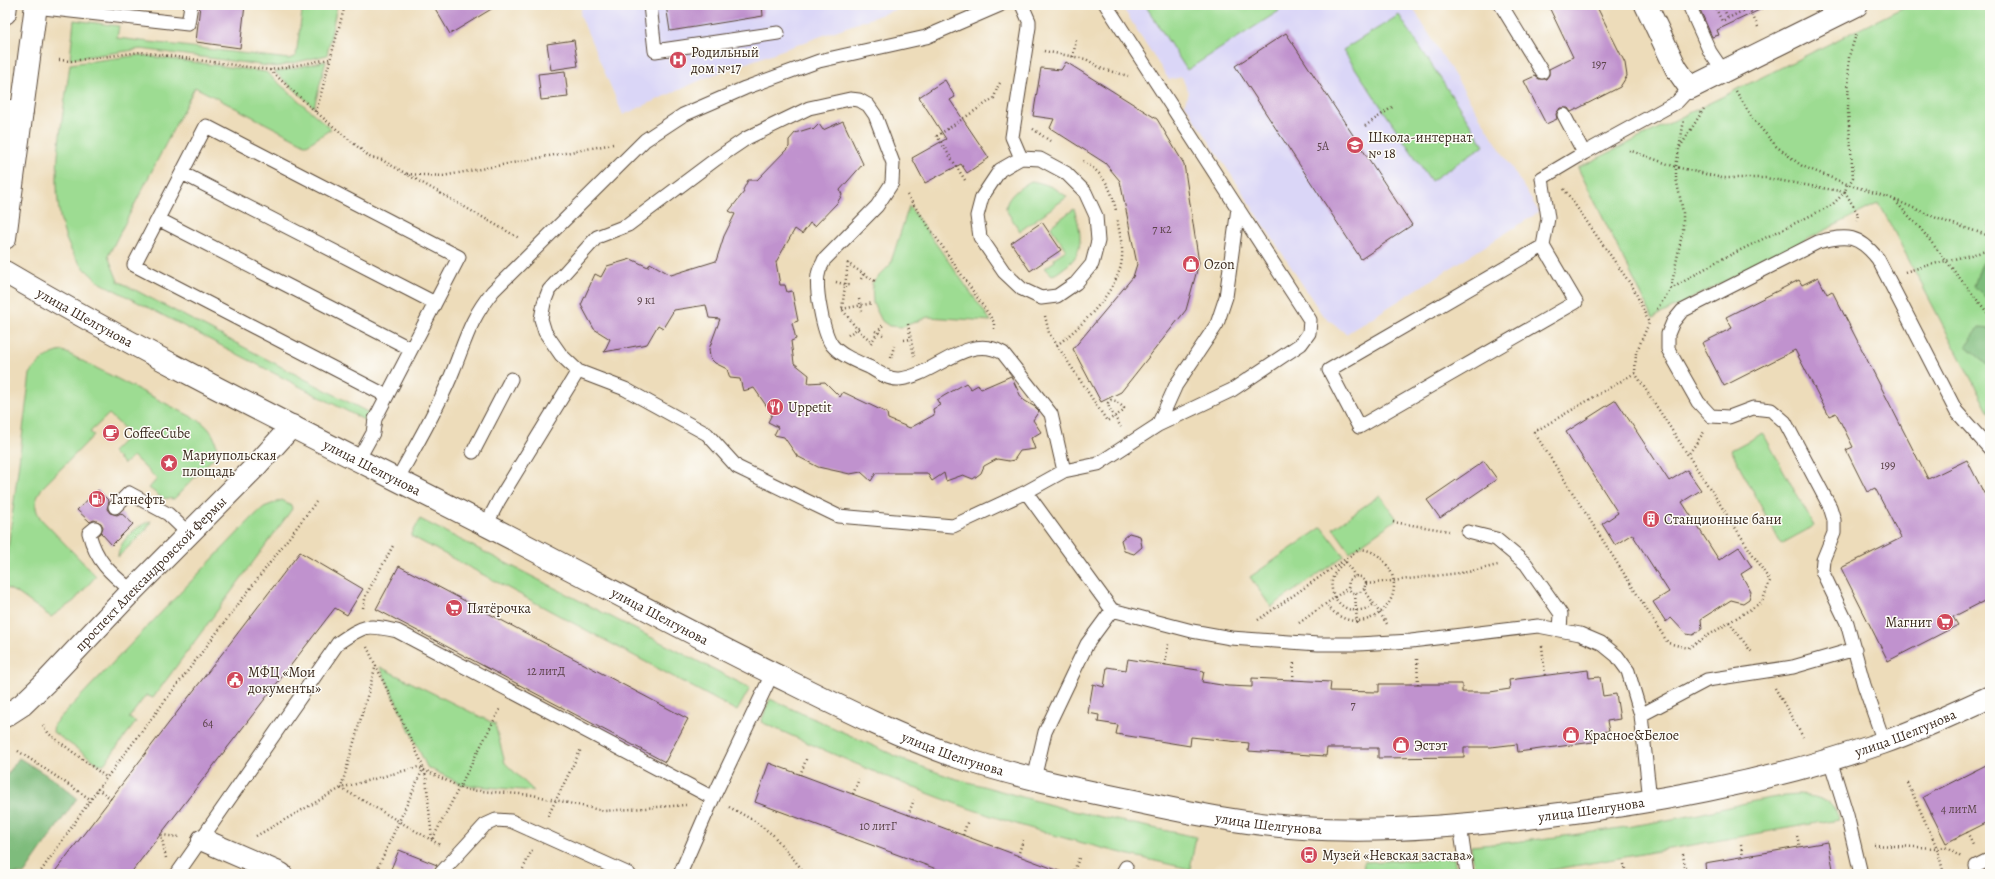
<svg xmlns="http://www.w3.org/2000/svg" width="1995" height="879" font-family="Alegreya,serif">
  <style>
    .built { fill: #dad6f7 }
    .green { fill: #9ddc92; stroke: #6c8358 }
    .forest { fill: #7ebc7c; stroke: #5c734d }
    .building { fill: #c092ce }
    .lines { fill: none; stroke-linecap: round; stroke-linejoin: round }
    .service-casing { stroke: #564535; stroke-width: 15 }
    .minor-casing { stroke: #564535; stroke-width: 24 }
    .secondary-casing { stroke: #564535; stroke-width: 24 }
    .path { stroke: #564535; stroke-width: 2.5; stroke-dasharray: 1 3; stroke-linecap: butt }
    .service { stroke: #fff; stroke-width: 13 }
    .minor { stroke: #fff; stroke-width: 22 }
    .secondary { stroke: #fff; stroke-width: 22 }
    .labels { text-anchor: middle; stroke-width: 3; stroke-linejoin: round; paint-order: stroke }
    .number-label { font-size: 12px; fill: #5c444a }
    .poi-label { font-size: 14px; fill: #3b2a1e; stroke: #fdfcf7; text-anchor: start }
    .street-label { font-size: 14px; fill: #3b2a1e; stroke: #fdfcf7 }
  </style>
  <rect width="100%" height="100%" fill="#fdfcf7"/>
  <filter id="ink" filterUnits="userSpaceOnUse"><feTurbulence type="fractalNoise" baseFrequency=".025" numOctaves="2"/><feDisplacementMap in="SourceGraphic" scale="8" xChannelSelector="R" yChannelSelector="G"/><feConvolveMatrix kernelMatrix="1 2 1 2 8 2 1 2 1" color-interpolation-filters="sRGB"/></filter>
  <filter id="wash" filterUnits="userSpaceOnUse"><feTurbulence type="fractalNoise" baseFrequency=".012" numOctaves="4" result="noise"/><feDisplacementMap in="SourceGraphic" scale="16" xChannelSelector="R" yChannelSelector="G"/><feGaussianBlur stdDeviation="0.9" result="paint"/><feColorMatrix in="noise" values="0 0 0 0 0 0 0 0 0 0 0 0 0 0 0 0 0 1.4 0 .05"/><feComposite in="paint" operator="in"/></filter>
  <g filter="url(#wash)">
    <rect width="100%" height="100%" fill="#eddcba"/>
    <path class="built" d="M582,5H908L710,76L623,115L580,15Z
      M1121,5H1411L1539,212L1346,334L1321,313L1185,104L1188,92L1182,77L1169,80Z"/>
    <path class="green" d="M303,5H337L327,55L276,67L141,49L70,59L74,20L119,26L117,38L289,59L296,56Z
      M1152,5H1275L1279,11L1187,70L1147,8Z
      M1908,5H1990V415L1879,203L1653,318L1578,168Z
      M1399,15L1484,145L1431,181L1343,50Z
      M140,55L266,72L331,129L307,145L195,87L108,256L118,281L373,415L368,422L99,282C89,273 77,263 71,250C44,197 63,122 70,64Z
      M326,61L314,107L275,72Z
      M1031,181C1045,183 1056,188 1067,197L1020,231L1006,210C1005,197 1021,187 1031,181Z
      M909,206L991,321L928,317L902,327L889,326L882,321L873,303L872,283L890,265Z
      M1074,209C1081,230 1086,253 1065,267C1061,270 1057,274 1052,275L1045,268L1055,261L1054,258L1066,250L1051,228L1052,225Z
      M63,351L200,421C212,430 217,439 217,454L174,499L162,498L149,488L157,479L133,456L124,464L112,452L130,434L109,414L90,432L94,435L42,488C35,500 33,507 41,519L96,576L74,601L51,617L19,594L5,587V573L30,374C38,362 49,353 63,351Z
      M1763,433L1814,526L1781,544L1731,450Z
      M1380,495L1397,519L1350,552L1333,528Z
      M282,500L291,505L292,509L287,516L153,698L146,695L129,718L136,722L104,764H99L53,732L54,724L253,517L264,507Z
      M420,519L750,688L737,711L411,536Z
      M151,521L146,530L118,557C118,542 137,525 151,521Z
      M1322,527L1344,556L1271,607L1250,577Z
      M380,667L495,724L505,763L534,791L463,785L427,767Z
      M770,699L909,762L950,777L1073,811L1196,837L1190,869C1115,852 1038,833 965,807C895,782 828,752 761,722Z
      M1797,795C1815,796 1834,799 1839,819L1529,874H1475L1471,846C1543,840 1613,830 1684,817C1722,810 1759,797 1797,795Z
      M1454,858L1457,874H1363L1364,862Z"/>
    <path class="forest" d="M1990,251V302L1974,286L1981,266Z
      M1979,328L1990,329V367L1966,346Z
      M19,758L56,781L77,798L24,874H5V778Z"/>
    <g id="blocks">
      <path class="building" d="M200,5H245L240,48L196,42Z
        M433,5H498L450,34Z
        M666,5H762L763,16L670,31Z
        M1548,5H1596L1625,63L1627,76L1620,87L1571,112L1568,108H1560L1556,114L1557,119L1546,124L1524,81L1535,76L1539,79H1546L1549,75V69L1573,57Z
        M1698,5H1770L1717,30L1719,35L1712,37Z
        M1286,33L1412,225L1361,259L1235,66Z
        M574,40L578,66L551,70L547,44Z
        M1066,62L1157,119L1184,164L1199,263L1186,310L1121,392L1101,402L1073,349L1133,277L1137,264L1120,181L1105,163L1050,128L1054,119L1033,116L1041,68L1061,70Z
        M565,71L568,97L541,100L538,74Z
        M945,80L955,97L950,100L989,158L967,173L961,164L925,183L912,158L946,139L919,97Z
        M843,121L863,164L840,190L842,195L837,203L815,226L810,223L802,234L795,229L776,262L780,285H785L787,292L792,291L798,321L792,323L796,339L791,341L794,363L809,375L808,383L825,382L840,397L843,392L887,413L888,419L910,428L934,415L933,409L940,405L937,400L966,383L971,389L978,385L981,389L1011,376L1022,399L1035,407L1039,411L1033,420L1041,432L1031,438L1035,449L1020,451L1014,460L1009,461L997,459L984,466L981,473L973,479L963,475L946,481L944,473L932,481L927,473H876L871,481L861,472L850,474L818,467L797,456L784,437L774,435L778,427L768,422L772,414L754,388L743,391L740,379L730,378L727,369L715,363L710,358L709,349L720,319L709,318L706,305L674,310L663,328L658,325L647,344L604,352L610,339L594,329L581,305L595,274L601,277L607,266L631,259L648,267L650,263L671,275L716,261L724,236L735,214L729,211L744,192L743,190L748,180H757L789,147V140L795,133L811,128L813,130L819,124L823,130Z
        M1042,222L1061,250L1030,271L1011,243Z
        M1818,277L1827,294L1832,291L1928,479L1967,460L1990,505V598L1953,617L1958,625L1888,661L1841,568L1901,538L1875,488L1867,492L1846,450L1853,447L1836,413L1829,416L1795,350L1724,386L1702,343L1732,328L1726,317L1799,280L1802,285Z
        M1616,400L1669,481L1687,470L1701,490L1682,502L1719,560L1739,547L1752,567L1741,574L1751,592L1749,599L1743,603L1731,600L1701,619L1702,629L1693,635L1686,634L1671,618L1666,622L1653,602L1669,592L1632,534L1615,545L1602,524L1618,513L1566,432Z
        M1484,461L1497,479L1440,518L1427,500Z
        M98,490L109,501L107,509L110,513L117,515L121,513L133,524L112,545L101,533L103,527L101,523L94,520L90,522L77,510Z
        M1129,533L1140,536L1142,547L1134,554L1124,551L1121,540Z
        M300,552L363,589L347,615L335,608L130,874H53Z
        M399,566L688,719L665,762L376,609Z
        M1128,659L1204,671L1202,682L1228,686L1252,687V678L1331,682L1330,691L1379,692V684H1462V692H1490L1510,689L1509,680L1588,670L1589,678L1600,677L1603,696L1616,694L1620,719L1607,721L1609,731L1592,733L1593,742L1518,752L1517,744L1491,747H1464V757L1378,758V748H1327L1326,756L1248,751L1249,743L1191,737L1190,746L1116,734L1118,725L1098,722L1099,715L1088,713L1093,684L1104,687L1107,667L1126,670Z
        M769,763L1062,872L1061,874H950L755,802Z
        M1990,763V821L1946,843L1923,797Z
        M1828,842L1834,874H1706L1705,863Z
        M399,850L437,865L432,874H403L391,869Z"/>
    </g>
  </g>
  <g filter="url(#ink)">
    <use href="#blocks" fill-opacity="0" stroke="#564535" stroke-width="1"/>
    <g class="lines">
      <defs>
        <path id="service" d="M650,5L655,51L778,33
          M1501,5L1542,72
          M1689,5L1710,52L1723,71
          M35,7L188,24L191,5
          M1564,115L1584,153L1677,102L1690,88
          M1021,158L1040,159L1066,173L1085,192L1096,216L1098,241L1092,264L1076,283L1057,296L1041,298L1022,289L1004,272L980,237L977,216L982,197L1000,170Z
          M1021,158L1012,137L1029,27V21L1022,5
          M182,173L435,303
          M158,219L411,349
          M1543,246L1329,370L1359,427L1576,302L1543,246L1548,218L1542,178L1584,153
          M1158,425L1176,385L1217,324L1226,297L1238,208
          M473,452L511,379
          M358,460L373,433L375,419L459,257L206,126L134,265L387,396
          M1064,471L1098,464L1158,425L1232,390L1301,344L1309,333L1310,320L1106,5
          M397,480C416,445 439,407 453,371C466,339 470,319 493,291L645,140L683,115L745,88L819,61L926,37L1000,5
          M1026,492L1064,471L1051,414L1003,353C967,332 935,376 899,379C890,380 879,373 871,368C858,362 841,356 832,345C823,333 814,285 819,271C820,267 823,264 824,260L877,206L892,183L893,163L875,115L868,105L859,100L850,99L809,108L747,138L716,159L628,225L597,237L549,290L544,303L541,319L545,332L561,355L578,371L625,389L707,434L737,467L838,516L953,526L1026,492L1112,610L1087,644L1045,732L1034,779
          M115,507L129,493L168,514L189,534
          M486,525L499,500L578,371
          M95,528L89,533C96,561 110,573 132,591
          M1468,532L1496,539L1526,564L1561,614L1560,630
          M1112,610L1192,631L1231,638L1318,644H1358L1411,641L1538,626L1580,634L1601,643L1617,656L1628,671L1641,715L1650,801
          M1641,715L1707,680L1793,667L1855,649
          M1884,742L1864,685L1847,623L1822,571L1823,560L1834,533V520L1830,507L1785,422L1771,410L1753,408L1729,417L1711,416L1698,402L1668,349V334L1673,322L1682,311L1818,242C1847,234 1859,235 1878,259L1956,411L1990,449
          M1830,760L1847,815L1861,874
          M1460,825L1467,874
          M1976,866L1990,859
          M177,874L338,643C364,625 366,624 397,631L713,798L772,674
          M440,874L485,825L496,820L511,821L629,874
          M680,874L713,798
          M1122,874L1126,867"/>
        <g id="minor">
          <path d="M1646,5L1676,68L1690,88L1857,5"/>
          <path d="M5,111H22"/>
          <path id="s1" d="M5,272C162,364 326,443 488,526C589,578 689,633 792,683C846,710 900,737 958,757C1015,776 1075,789 1134,801C1190,813 1245,824 1303,828C1377,833 1453,827 1527,818C1647,804 1767,783 1882,743C1919,730 1955,713 1990,697"/>
          <path id="s2" d="M5,716L22,705L46,682L132,591L255,467L292,426"/>
          <path d="M203,840L281,874"/>
        </g>
        <path id="secondary" d="M5,13L6,5
          M5,238L36,5"/>
      </defs>
      <use href="#service" class="service-casing"/>
      <use href="#minor" class="minor-casing"/>
      <use href="#secondary" class="secondary-casing"/>
      <path class="path" d="M1714,5L1722,21L1755,5
        M1722,5L1728,18
        M1749,8L1758,27
        M1044,51L1086,59L1102,69L1128,76
        M1073,57L1076,40
        M59,60L71,61L141,52L270,70L330,59
        M270,70L316,112L370,157L382,160L519,238
        M1736,91L1752,118L1776,146L1802,166L1847,184L1893,199L1941,220L1990,236
        M316,112L345,5
        M1365,126L1394,106
        M1033,129L1050,141
        M1680,147L1705,107
        M1629,150L1676,167L1722,178H1766L1845,192L1847,184
        M1083,161C1103,173 1112,188 1116,211
        M407,174L443,176L613,144
        M965,180L937,136L994,98L997,88L1000,83
        M1849,185L1853,177L1848,112L1849,56L1857,32
        M1564,189L1634,289L1649,323L1636,353L1635,373L1688,455L1704,432
        M907,195L994,322V331
        M1895,201L1920,228L1990,316
        M847,263L875,281
        M848,263L842,309L857,329L872,342
        M1905,272C1933,263 1961,258 1990,250
        M861,279L864,273
        M836,282L851,286
        M1671,288L1683,229V212L1676,178V167L1684,120
        M859,299L862,311
        M842,309L873,303
        M1657,309L1671,289L1716,262L1832,205L1845,192L1858,214L1857,220
        M1045,316L1049,333L1107,421L1122,412L1124,408L1116,401L1111,400L1108,403L1109,408L1121,427
        M908,324L914,356
        M875,331L883,335
        M848,335L860,327
        M904,340L911,339
        M871,343L884,323
        M1057,345C1081,327 1120,289 1122,258C1123,245 1119,231 1117,218
        M891,358L894,346
        M1635,373L1534,432L1668,643L1688,648L1762,602L1770,581L1688,455
        M1393,522L1449,531
        M1346,562C1313,582 1343,627 1374,604
        M1346,562L1355,576
        M1366,584L1468,572L1498,565
        M1364,589L1359,593H1352L1348,588L1349,580L1355,576L1361,577L1366,583L1364,589L1387,624
        M1355,594L1357,623
        M363,608L366,595L394,544
        M1258,620L1360,549C1371,550 1380,555 1386,564C1415,601 1358,646 1326,604
        M1729,622L1753,654
        M1299,623L1348,588
        M1542,646L1545,675
        M367,647L421,761L426,777L432,840L501,707
        M1417,659L1418,684
        M376,665L341,788L440,845
        M1165,665L1168,644
        M1293,680L1294,661
        M1775,688L1803,737
        M43,725L49,734L106,777
        M18,751L90,799
        M800,775L807,757
        M1908,783L1937,848L1945,847L1961,857
        M853,794L859,779
        M111,799L98,789L316,502
        M729,807L753,820L773,835L806,874
        M908,815L914,800
        M548,816L581,749
        M1967,832L1974,846
        M963,835L968,820
        M256,836L341,788L418,767L466,790L533,795L604,811L686,805
        M1797,836L1800,847
        M1741,845L1743,857
        M1874,845L1937,848L1944,874
        M1683,854L1685,867
        M1018,856L1023,840
        M166,858L161,835L180,837
        M1624,864L1626,874
        M523,869L532,850
        M39,874L98,789
        M375,874L423,769
        M1073,874L1079,858"/>
      <use href="#service" class="service"/>
      <use href="#minor" class="minor"/>
      <use href="#secondary" class="secondary"/>
    </g>
  </g>
  <defs>
    <symbol id="hospital-disc" viewBox="-11 -11 22 22"><circle r="9.5" fill="#d1495b" stroke="#fdfcf7"/><path d="M-5-5h3v3.5h4V-5h3V5h-3V1.5h-4V5h-3Z" fill="#fff"/></symbol>
    <symbol id="school-disc" viewBox="-11 -11 22 22"><circle r="9.5" fill="#d1495b" stroke="#fdfcf7"/><path d="M0-5L7-2L0 1L-7-2ZM-4 1L0 2.5L4 1V4Q0 6-4 4Z" fill="#fff"/></symbol>
    <symbol id="shop-disc" viewBox="-11 -11 22 22"><circle r="9.5" fill="#d1495b" stroke="#fdfcf7"/><path d="M-5-2.5h2.3a2.7 3.5 0 0 1 5.4 0H5L5.5 6h-11ZM-1.5-2.5h3a1.5 2.3 0 0 0-3 0Z" fill="#fff"/></symbol>
    <symbol id="restaurant-disc" viewBox="-11 -11 22 22"><circle r="9.5" fill="#d1495b" stroke="#fdfcf7"/><path d="M-5-6h1v4h1v-4h1v4h1v-4h1v5L-1.5 .5V6h-2V.5L-5-1ZM5-6V6H3V1.5H1.5Q1.5-4 5-6Z" fill="#fff"/></symbol>
    <symbol id="cafe-disc" viewBox="-11 -11 22 22"><circle r="9.5" fill="#d1495b" stroke="#fdfcf7"/><path d="M-5.5-4.5H6V0H3Q3 3.5 0 3.5H-2.5Q-5.5 3.5-5.5 0ZM3-3.2v2h1.7v-2ZM-6 4.5H4V6H-6Z" fill="#fff"/></symbol>
    <symbol id="sight-disc" viewBox="-11 -11 22 22"><circle r="9.5" fill="#d1495b" stroke="#fdfcf7"/><path d="M0-6L1.8-2.2L6-1.7L2.9 1.2L3.7 5.4L0 3.3L-3.7 5.4L-2.9 1.2L-6-1.7L-1.8-2.2Z" fill="#fff"/></symbol>
    <symbol id="fuel-disc" viewBox="-11 -11 22 22"><circle r="9.5" fill="#d1495b" stroke="#fdfcf7"/><path d="M-5.5-6h7V0h2V4h1.3V-2.5L3-4.5l.8-.8L6-3V5H2.5V1h-1V6h-7ZM-4.2-4.7v3.2H.2V-4.7Z" fill="#fff"/></symbol>
    <symbol id="building-disc" viewBox="-11 -11 22 22"><circle r="9.5" fill="#d1495b" stroke="#fdfcf7"/><path d="M-4-6H4V6H1V3H-1V6H-4ZM-2.5-4.3h1.7v1.8h-1.7ZM.8-4.3h1.7v1.8H.8ZM-2.5-1h1.7V.8h-1.7ZM.8-1h1.7V.8H.8Z" fill="#fff"/></symbol>
    <symbol id="supermarket-disc" viewBox="-11 -11 22 22"><circle r="9.5" fill="#d1495b" stroke="#fdfcf7"/><path d="M-6-5.5h2.5l.6 2H6L4.5 2H-2.5L-4.4-4H-6ZM-1.5 3.2a1.3 1.3 0 1 0 .1 0ZM3 3.2a1.3 1.3 0 1 0 .1 0Z" fill="#fff"/></symbol>
    <symbol id="civic-disc" viewBox="-11 -11 22 22"><circle r="9.5" fill="#d1495b" stroke="#fdfcf7"/><path d="M-.6-6.5H3V-4.5H.6V-3L4-1V1h2V6H-6V1h2V-1L-.6-3ZM-1.2 2.5V6h2.4V2.5Z" fill="#fff"/></symbol>
    <symbol id="bus-disc" viewBox="-11 -11 22 22"><circle r="9.5" fill="#d1495b" stroke="#fdfcf7"/><path d="M-5-6H5V4H4V6H2V4H-2V6H-4V4H-5ZM-3.5-4V0h7V-4ZM-3.5 1.2v1.5H-2V1.2ZM2 1.2v1.5H3.5V1.2Z" fill="#fff"/></symbol>
  </defs>
  <g fill-rule="evenodd">
    <use href="#hospital-disc" x="668" y="50" width="20" height="20"/>
    <use href="#school-disc" x="1345" y="135" width="20" height="20"/>
    <use href="#shop-disc" x="1181" y="254" width="20" height="20"/>
    <use href="#restaurant-disc" x="765" y="397" width="20" height="20"/>
    <use href="#cafe-disc" x="101" y="423" width="20" height="20"/>
    <use href="#sight-disc" x="159" y="453" width="20" height="20"/>
    <use href="#fuel-disc" x="87" y="489" width="20" height="20"/>
    <use href="#building-disc" x="1641" y="509" width="20" height="20"/>
    <use href="#supermarket-disc" x="444" y="598" width="20" height="20"/>
    <use href="#supermarket-disc" x="1935" y="612" width="20" height="20"/>
    <use href="#civic-disc" x="225" y="670" width="20" height="20"/>
    <use href="#shop-disc" x="1561" y="725" width="20" height="20"/>
    <use href="#shop-disc" x="1391" y="735" width="20" height="20"/>
    <use href="#bus-disc" x="1299" y="845" width="20" height="20"/>
  </g>
  <g class="labels">
    <g class="number-label">
      <text x="1599" y="68">197</text>
      <text x="1323" y="150">5А</text>
      <text x="1162" y="233">7 к2</text>
      <text x="646" y="304">9 к1</text>
      <text x="1888" y="469">199</text>
      <text x="546" y="675">12 литД</text>
      <text x="1353" y="709">7</text>
      <text x="208" y="727">64</text>
      <text x="1959" y="813">4 литМ</text>
      <text x="878" y="830">10 литГ</text>
    </g>
    <g class="poi-label">
      <text x="691" y="57">Родильный<tspan x="691" dy="16">дом №17</tspan></text>
      <text x="1368" y="142">Школа-интернат<tspan x="1368" dy="16">№ 18</tspan></text>
      <text x="1204" y="269">Ozon</text>
      <text x="788" y="412">Uppetit</text>
      <text x="124" y="438">CoffeeCube</text>
      <text x="182" y="460">Мариупольская<tspan x="182" dy="16">площадь</tspan></text>
      <text x="110" y="504">Татнефть</text>
      <text x="1664" y="524">Станционные бани</text>
      <text x="467" y="613">Пятёрочка</text>
      <text x="1932" y="627" text-anchor="end">Магнит</text>
      <text x="248" y="677">МФЦ «Мои<tspan x="248" dy="16">документы»</tspan></text>
      <text x="1584" y="740">Красное&amp;Белое</text>
      <text x="1414" y="750">Эстэт</text>
      <text x="1322" y="860">Музей «Невская застава»</text>
    </g>
    <g class="street-label">
      <text dy="5" stroke="none"><textPath href="#s1" startOffset="92">улица Шелгунова</textPath></text>
      <text dy="5" stroke="none"><textPath href="#s1" startOffset="416">улица Шелгунова</textPath></text>
      <text dy="5" stroke="none"><textPath href="#s2" startOffset="204">проспект Александровской Фермы</textPath></text>
      <text dy="5" stroke="none"><textPath href="#s1" startOffset="740">улица Шелгунова</textPath></text>
      <text dy="5" stroke="none"><textPath href="#s1" startOffset="2036">улица Шелгунова</textPath></text>
      <text dy="5" stroke="none"><textPath href="#s1" startOffset="1064">улица Шелгунова</textPath></text>
      <text dy="5" stroke="none"><textPath href="#s1" startOffset="1712">улица Шелгунова</textPath></text>
      <text dy="5" stroke="none"><textPath href="#s1" startOffset="1388">улица Шелгунова</textPath></text>
    </g>
  </g>
  <rect width="1995" height="879" fill="none" stroke="#fdfcf7" stroke-width="20"/>
</svg>
